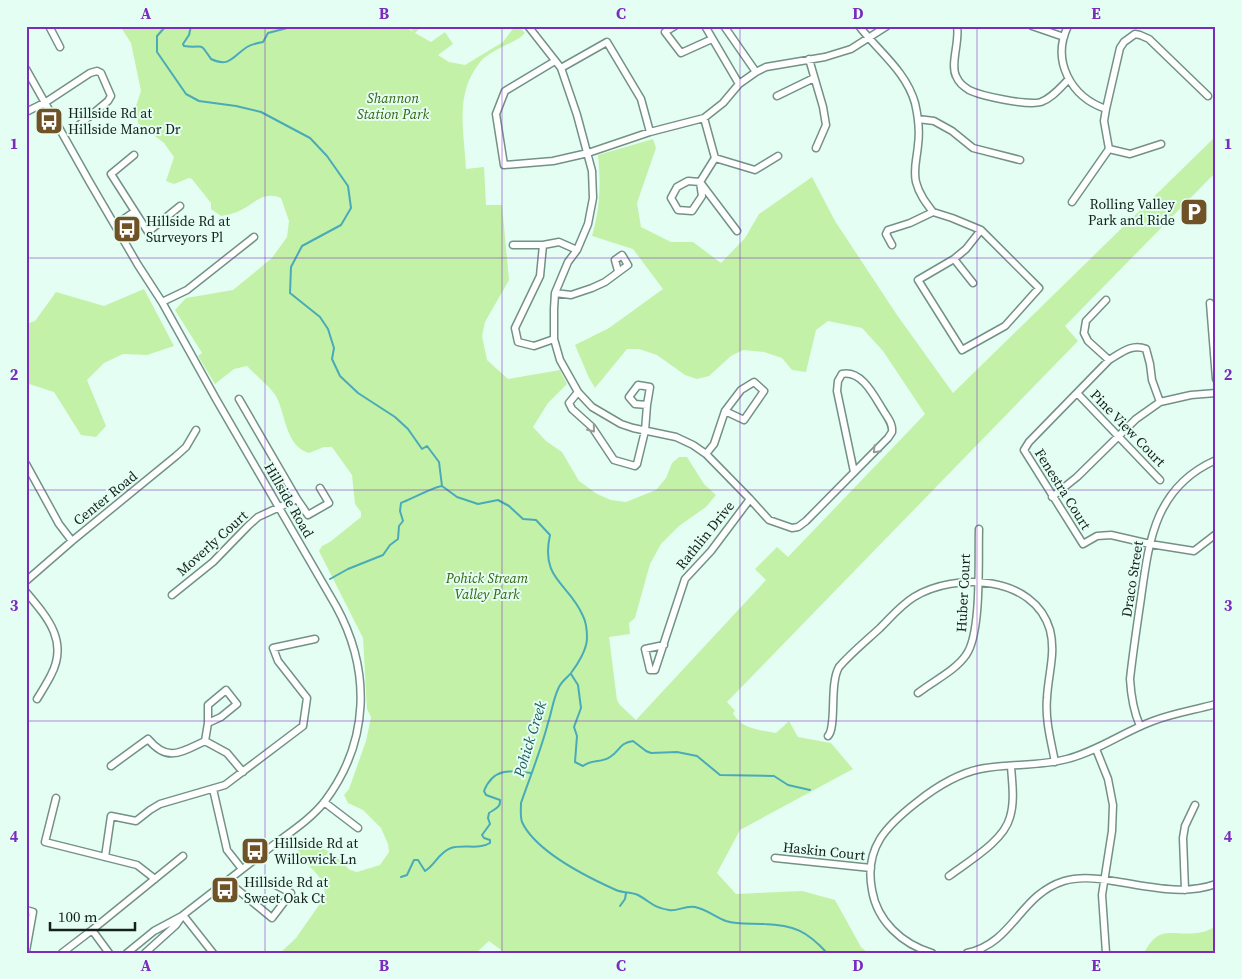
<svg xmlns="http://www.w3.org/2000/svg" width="1242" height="979" font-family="'Source Serif 4',serif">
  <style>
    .green { fill: #c4f1a8 }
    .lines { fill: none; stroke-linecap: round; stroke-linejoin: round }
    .stream { stroke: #49aab8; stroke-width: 2 }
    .minor-casing { stroke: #739187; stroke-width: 9 }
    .minor { stroke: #fff; stroke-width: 6 }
    .oneway { stroke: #969b99 }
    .grid { fill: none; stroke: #7b2cbf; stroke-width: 1; stroke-opacity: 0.55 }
    .labels { text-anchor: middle; stroke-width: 4; stroke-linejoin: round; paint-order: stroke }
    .park-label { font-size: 14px; font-style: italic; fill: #37630f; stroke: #e4fef4 }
    .poi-label { font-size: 14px; fill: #15211d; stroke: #e4fef4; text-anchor: start }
    .street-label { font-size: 14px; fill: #15211d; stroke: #e4fef4 }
    .water-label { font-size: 15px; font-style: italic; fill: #1c555e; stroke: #e4fef4 }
    .neatline { fill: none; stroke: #7b2cbf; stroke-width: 2 }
    .grid-label { font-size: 16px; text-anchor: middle; font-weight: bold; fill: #7b2cbf }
  </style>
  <rect width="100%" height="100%" fill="#e4fef4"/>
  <path class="green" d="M120,26H405L413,32L409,26H422L415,33L431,42L445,32L453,44L438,55L449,62L465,65L503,42L515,26H518L525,33L521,37C510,44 489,52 481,61C454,93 464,130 466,169L484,167L486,205H502L509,280L485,322L482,336L487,360L508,379L560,370L567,384L548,403L533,427L546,441L562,452L579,481L597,494L611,500L626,502L656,490L666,478L672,463L679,457H687L704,484L716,495L706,507L679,526L661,544L650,564L635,618L629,623L630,634L609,637L617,700L620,705L636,720L766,580L755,569L777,547L788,557L925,414L883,351L862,328L828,321L816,330L806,372L792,370L782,358L764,352L743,350L731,356L709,376L697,379L685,375L657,355L639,349H627L595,388L589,378L575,345L609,328L663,289L633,249L592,236C600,207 601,185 598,155L653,139L656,148L637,203L641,227L671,242H693L721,263L745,238L759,214L812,177L835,221L897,315L953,393L1216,136V172L1065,326L1078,341L727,702L735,711L733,713C741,729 760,730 776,733L789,721L798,737L831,743L853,769L740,830L717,873L736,894L802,891L835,900L861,947L868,953H505L489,941L476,953H280L296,938L324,898C328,880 311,868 299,857L298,849L303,843L318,846L332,853L350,870L357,872L380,865L389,852L388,844L381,828L363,810L348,803L344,795L349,789L366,741L371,717L367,709L363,638L319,551L322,546L330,542L361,517V512L355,504L352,475L332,447H324L309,453C286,446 286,417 277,398C272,388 255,375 247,366L234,369L215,384L198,356L202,353L175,310L186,298L233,290L272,258L287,237L289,221L281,198C262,190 253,206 237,212C232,214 226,215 221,216L211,209V203L192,179L189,178L174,184L166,181L174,157L164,143L138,123L136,106L141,91L131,43Z
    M144,289L174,346L147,355L123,354L104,363L87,380L106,426L96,437L81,435L54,392L26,383V324L35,321L56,292L104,306Z
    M1216,927V953H1144C1159,924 1171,936 1196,933C1203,933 1210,929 1216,927Z"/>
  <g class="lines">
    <path class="stream" d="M166,26L157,36V52L186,94L199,101L236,106L261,112L310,138L327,156L348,186L351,208L341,225L302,246L291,267L290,293L320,317L328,329L334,348L332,359L340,376L358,393L395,417L408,429L422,449L427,446L439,462L442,486L457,497L478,504L498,500L509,506L523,519L536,520L550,535C540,580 569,583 583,616C586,622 587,632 587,638C587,649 578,664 571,673C567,678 562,681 559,687C553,699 552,711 548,723C541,750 530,777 521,803C521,809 520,816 522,822C536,852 587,877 616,890C623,893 632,892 638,895C651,902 652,907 669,910C677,912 685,905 695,907C706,909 715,917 726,921C739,925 751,923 764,924C794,925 807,931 827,953
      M191,26L189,35L183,44L184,46C205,49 198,40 211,59C230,68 233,56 247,47C252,44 258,43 263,42L268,33L295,26
      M330,579L348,569L383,555L390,545L398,539L399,526L403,521L400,511L401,503C409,500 436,486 442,486
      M571,674L578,685L581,708L574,727L577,736L575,762L583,766C592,759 602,763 610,757C620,751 619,743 633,741L646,751L651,753L677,752L697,756L720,775L774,776L788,785L810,790
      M401,877L407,875L414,860H418L425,871C435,865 439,852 451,848C464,844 479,850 490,843V840L484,838L482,835L490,824L488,818L489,813C495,809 501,807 500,800L486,795L484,791C493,768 510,770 531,773
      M620,906L625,899L626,893"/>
    <defs>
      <path id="minor" d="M49,26L60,47
        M528,26L561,68L577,115L592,171L593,198L588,224L577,250L568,262L555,293L554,309V339L560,360L578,392L592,407L621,424L633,428L676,437L693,445L706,454L750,499L769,520L792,528L798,527L806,521L888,438L892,432C893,423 887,417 883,410C874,396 862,370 842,374L838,381L837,391L854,472
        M675,26L665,32L681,53L712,39
        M705,26L739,84
        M724,26L756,72
        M859,26C878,51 906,71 915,103C918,116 920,131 918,145C917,158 913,169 916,182C919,194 926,203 933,212
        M957,26C960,41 950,64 956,76C959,83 963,86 969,90C981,96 1028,106 1041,102C1052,98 1060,88 1068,80
        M1032,26L1064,37
        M1068,26C1051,61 1071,97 1106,109L1104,121L1109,149
        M809,59L823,107L826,125L816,148
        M555,61L505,91L496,114L504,165L553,161L588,153L650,132L704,118L723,103L739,84L756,72L766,67L825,57L851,49L887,26
        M561,68L607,42L641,99L650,132
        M26,69L89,181L138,265L162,302L216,399L336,606C371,670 370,741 325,801C312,818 292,831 276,843C245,867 214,891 183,915L176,925L145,953
        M777,96L814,78
        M1106,109L1120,48L1124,42L1135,34L1140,35L1149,39L1208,96
        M26,112L46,102L90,73L97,71L101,73L111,96L108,101L78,126
        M704,118L715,158
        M918,119L934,121L952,131L973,148L1020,160
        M1109,149L1130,154L1161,144
        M134,155L111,174L148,232L180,206
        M688,181L700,182L702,196L692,211L678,210L671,198L677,187Z
        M1072,202L1109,149
        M933,212L952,218L981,230L1039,288L1005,326L962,350L918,280L954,259L966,249L981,230
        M115,225L134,212
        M737,231L700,182L715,158L755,170L778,156
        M513,245H543L540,276L515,328L518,342L534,346L554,339
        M543,245L559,242L577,250
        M892,245L886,234L888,230L910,223L933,212
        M954,259L973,283
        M555,293L571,295L592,288L605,282L628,265L622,255L615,260L618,271
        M1106,300L1086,321L1084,333L1088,341L1109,360
        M162,302L187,290L254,237
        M1210,303L1216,379
        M578,392L569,403L572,409L592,427L614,460L635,466L637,464L645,431L647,405L650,387L638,385L629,397L635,404L647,405
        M1077,393L1160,480
        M239,399L297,499
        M1160,402L1152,380L1150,364L1146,349C1132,343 1121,353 1109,360L1029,442L1024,450L1083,544L1097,536L1111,535L1150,544L1194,551L1216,534
        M706,454L714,444L725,411L744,420L764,391L754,382L741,390L725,411
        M26,464L59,524L72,541
        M1052,497L1077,477L1136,419L1160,402L1191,395L1216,393
        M26,581L72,541L176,456L186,447L196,430
        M26,592C47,617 69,641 51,675C47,683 42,691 37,699
        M172,595L213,562L248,526L258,517L297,499L308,515L329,503L320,488
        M664,645L645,649L650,670H655L685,579L711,551L750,499
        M918,693C933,681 955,671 966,655C982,633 978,558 979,529
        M1140,726C1133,710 1131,696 1130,679C1133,652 1137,625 1141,598C1149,540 1155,487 1216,460
        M828,736C837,727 829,684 839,667C851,653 866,641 880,628C891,617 901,605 914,597C955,572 1034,575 1050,630C1056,653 1048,675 1047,698C1045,720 1051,741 1055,762
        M205,741L208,723L221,717L237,704L226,690L208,705V723
        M205,741L227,753L243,772
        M1096,749L1108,779L1113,805L1112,831L1102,895L1106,953
        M111,766L148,739C168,763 181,752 205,741
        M213,789L227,850L242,869
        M56,798L45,842L137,865L155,879
        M324,802L358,828
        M105,857L111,816L136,821L150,810L160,804L225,785L303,726L307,698L278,661L273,648L315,639
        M775,858L871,868
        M949,876C969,861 1004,841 1010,817C1015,801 1012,782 1011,766
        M227,881L272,918L291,893L272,883
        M1185,890L1183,838L1185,826L1195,805
        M26,910L33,912L26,951
        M183,915L213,953
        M92,930L109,953
        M62,953L92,930L183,856
        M127,953L154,931L182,916
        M932,953C902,944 877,921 872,890C864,848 886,826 917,802C936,787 956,774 980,769C1009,763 1038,767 1067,759C1098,751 1123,732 1153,721C1174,713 1195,710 1216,704
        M967,953C1014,943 1019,895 1064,881C1080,876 1097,878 1113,881C1147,886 1182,896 1216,884"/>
    </defs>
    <use href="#minor" class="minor-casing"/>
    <use href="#minor" class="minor"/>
  </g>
  <defs><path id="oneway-chevron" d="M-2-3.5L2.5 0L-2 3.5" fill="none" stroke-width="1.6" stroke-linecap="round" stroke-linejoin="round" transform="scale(1.25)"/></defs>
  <g class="oneway">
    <use href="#oneway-chevron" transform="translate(592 429) rotate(51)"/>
    <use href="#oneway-chevron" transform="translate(876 450) rotate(135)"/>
  </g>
  <path class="grid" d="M265,26V953M502,26V953M740,26V953M977,26V953M26,258H1216M26,490H1216M26,721H1216"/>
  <defs>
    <symbol id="bus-square" viewBox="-11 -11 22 22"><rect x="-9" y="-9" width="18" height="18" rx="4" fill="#6f5225" stroke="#e4fef4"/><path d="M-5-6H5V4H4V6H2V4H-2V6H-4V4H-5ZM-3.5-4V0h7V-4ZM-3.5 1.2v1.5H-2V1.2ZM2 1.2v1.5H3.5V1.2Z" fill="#fff"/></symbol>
    <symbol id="parking-square" viewBox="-11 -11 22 22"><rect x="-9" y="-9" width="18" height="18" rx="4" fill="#6f5225" stroke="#e4fef4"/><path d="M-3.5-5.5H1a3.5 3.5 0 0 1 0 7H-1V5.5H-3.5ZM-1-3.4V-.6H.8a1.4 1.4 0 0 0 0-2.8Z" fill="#fff"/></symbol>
  </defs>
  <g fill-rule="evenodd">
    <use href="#bus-square" x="33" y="105" width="32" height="32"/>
    <use href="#parking-square" x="1178" y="196" width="32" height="32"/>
    <use href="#bus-square" x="111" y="213" width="32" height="32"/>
    <use href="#bus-square" x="239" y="835" width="32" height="32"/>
    <use href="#bus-square" x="209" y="874" width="32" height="32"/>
  </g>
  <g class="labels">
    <g class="park-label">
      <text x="393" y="103">Shannon<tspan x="393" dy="16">Station Park</tspan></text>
      <text x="487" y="583">Pohick Stream<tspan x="487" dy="16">Valley Park</tspan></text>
    </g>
    <g class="poi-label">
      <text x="68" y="118">Hillside Rd at<tspan x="68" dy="16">Hillside Manor Dr</tspan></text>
      <text x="1175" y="209" text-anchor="end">Rolling Valley<tspan x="1175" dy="16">Park and Ride</tspan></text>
      <text x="146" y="226">Hillside Rd at<tspan x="146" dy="16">Surveyors Pl</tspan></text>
      <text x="274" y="848">Hillside Rd at<tspan x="274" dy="16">Willowick Ln</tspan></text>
      <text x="244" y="887">Hillside Rd at<tspan x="244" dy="16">Sweet Oak Ct</tspan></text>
    </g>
    <g class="street-label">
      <text transform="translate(1128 428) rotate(46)" y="5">Pine View Court</text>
      <text transform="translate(1063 489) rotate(58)" y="5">Fenestra Court</text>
      <text transform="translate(105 498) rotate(-39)" y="5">Center Road</text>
      <text transform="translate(289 500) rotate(60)" y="5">Hillside Road</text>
      <text transform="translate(705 535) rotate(-51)" y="5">Rathlin Drive</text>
      <text transform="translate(212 543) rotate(-42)" y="5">Moverly Court</text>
      <text transform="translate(1132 579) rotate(-81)" y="5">Draco Street</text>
      <text transform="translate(963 593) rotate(-87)" y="5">Huber Court</text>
      <text transform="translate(824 851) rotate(6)" y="5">Haskin Court</text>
    </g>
    <g class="water-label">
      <text transform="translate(530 739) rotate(-73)" y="5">Pohick Creek</text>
    </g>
  </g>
  <rect width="1242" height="979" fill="none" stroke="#e4fef4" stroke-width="55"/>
  <path d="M50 922v8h85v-8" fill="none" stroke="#15211d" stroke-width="2.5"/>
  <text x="58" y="922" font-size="15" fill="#15211d" stroke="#e4fef4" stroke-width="4" paint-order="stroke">100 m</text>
  <rect x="28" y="28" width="1186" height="924" class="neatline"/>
  <g class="grid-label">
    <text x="146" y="19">A</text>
    <text x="384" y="19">B</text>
    <text x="621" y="19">C</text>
    <text x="858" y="19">D</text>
    <text x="1096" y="19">E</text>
    <text x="14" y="149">1</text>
    <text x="1228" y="149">1</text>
    <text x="14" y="380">2</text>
    <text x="1228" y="380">2</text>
    <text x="14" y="611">3</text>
    <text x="1228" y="611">3</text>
    <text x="14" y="842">4</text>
    <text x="1228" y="842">4</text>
    <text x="146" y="971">A</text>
    <text x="384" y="971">B</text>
    <text x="621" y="971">C</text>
    <text x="858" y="971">D</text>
    <text x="1096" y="971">E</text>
  </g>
</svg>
